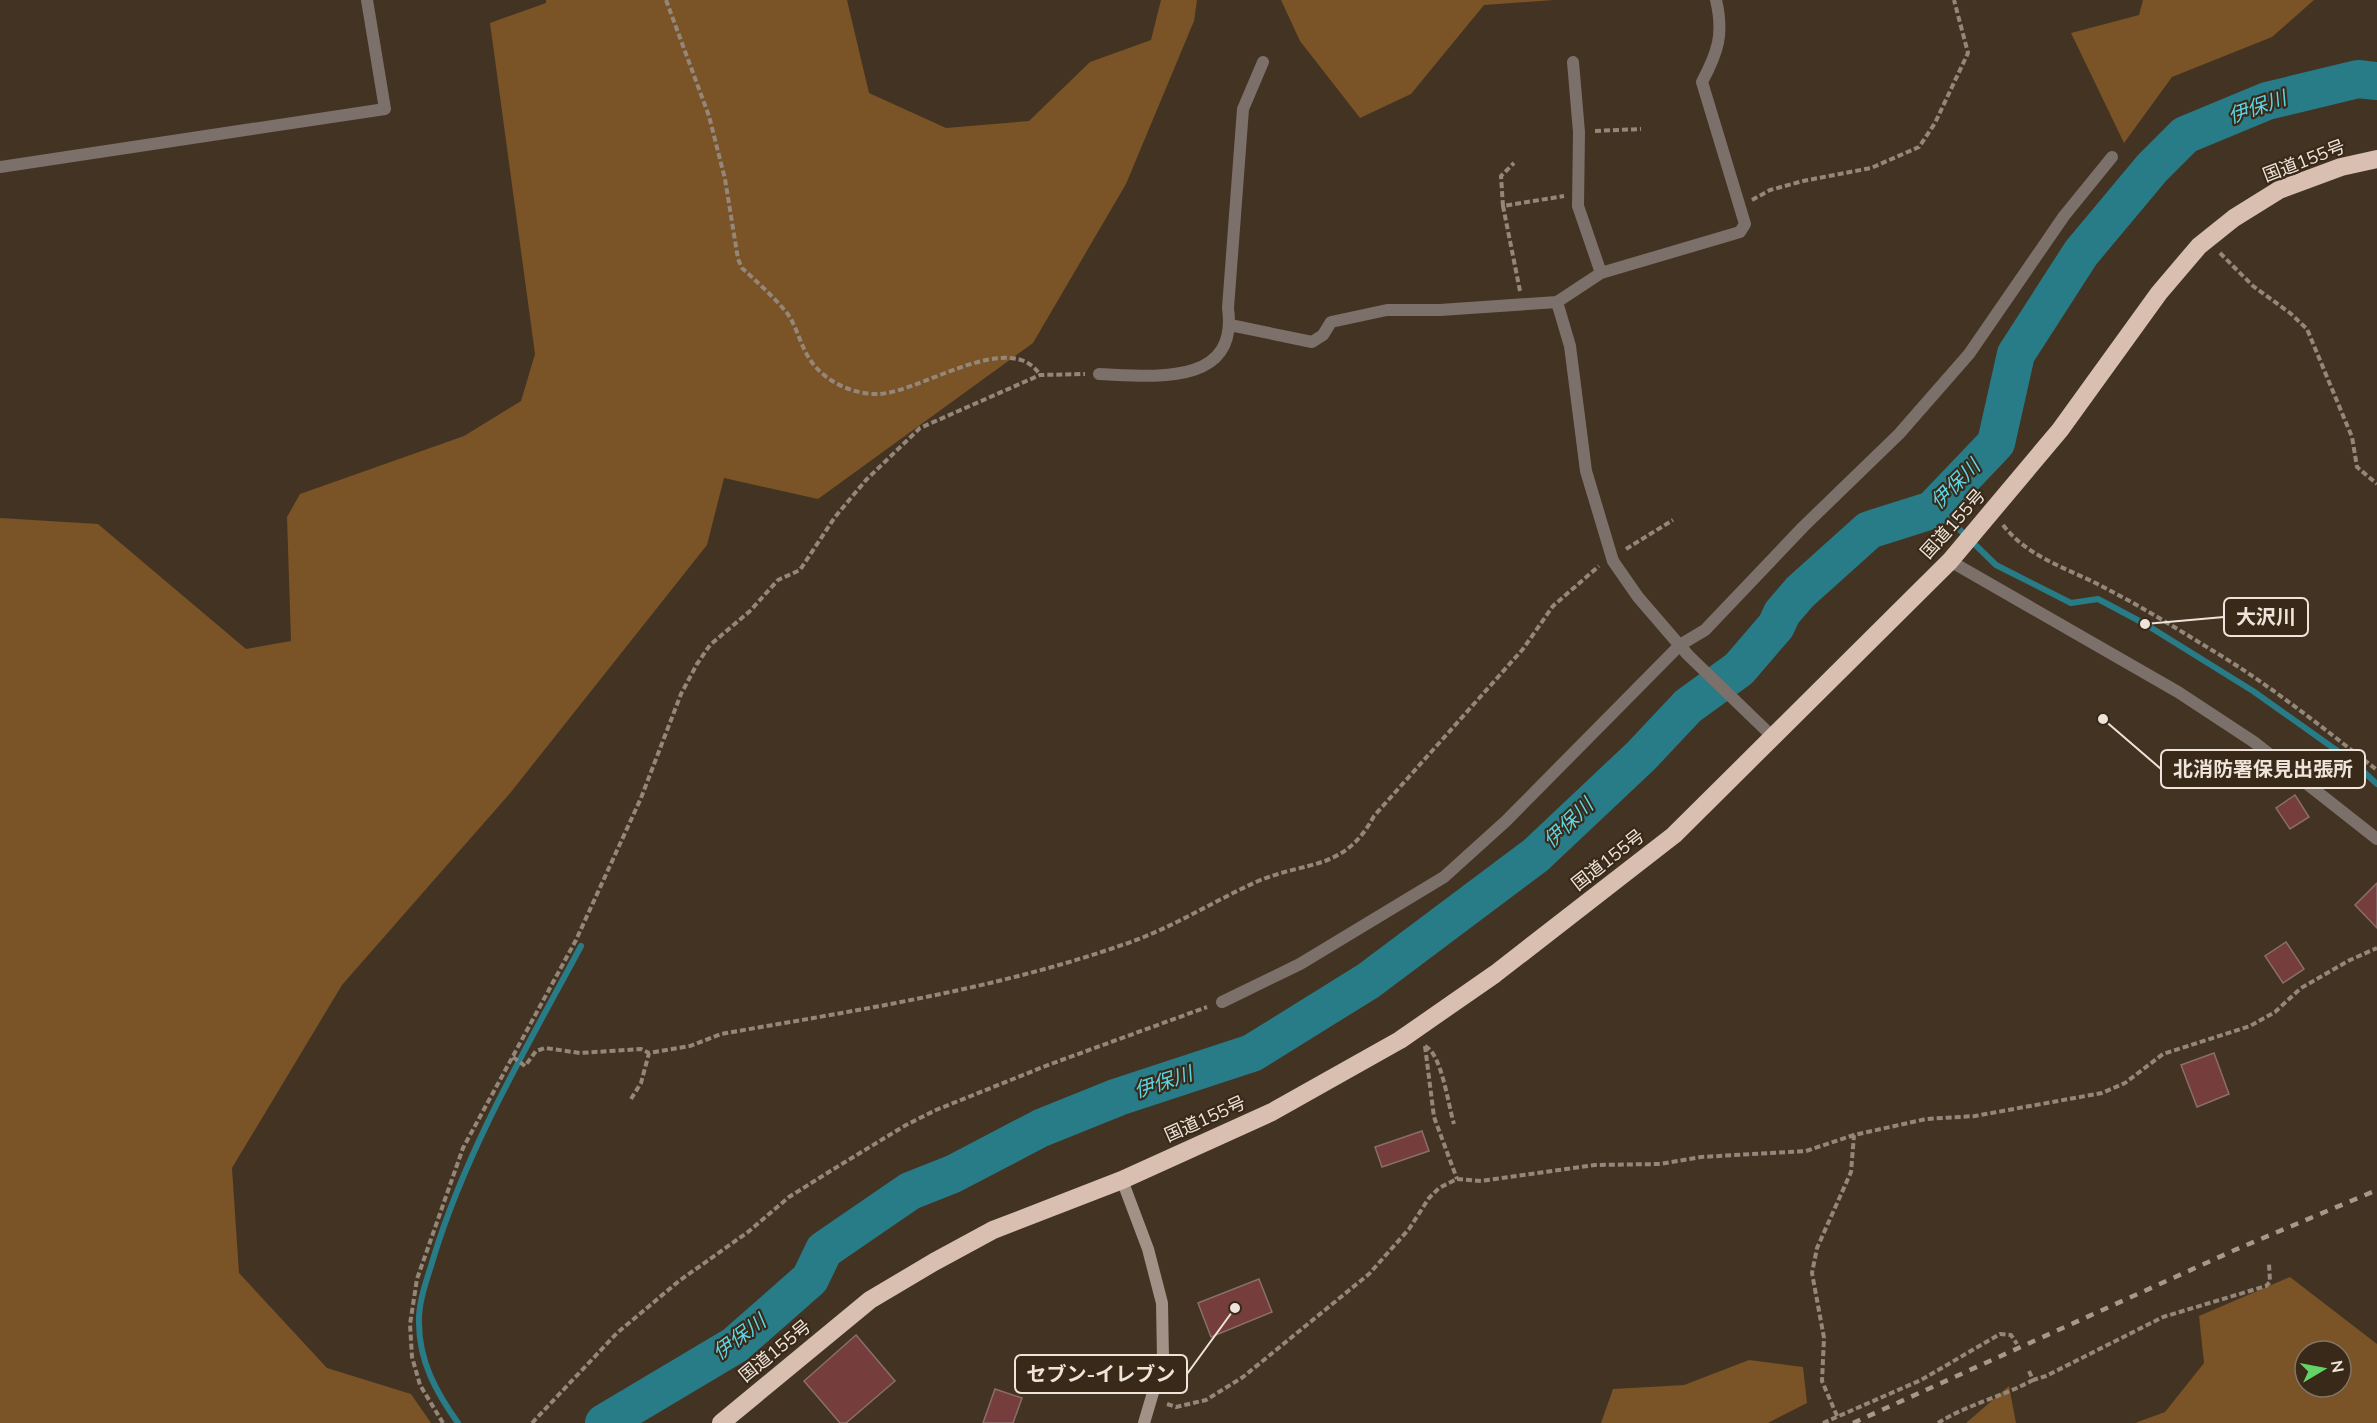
<svg xmlns="http://www.w3.org/2000/svg" width="2377" height="1423" font-family="Mulish,'Noto Sans JP',sans-serif">
  <style>
    .forest { fill: #7a5327; fill-rule: evenodd }
    .lines { fill: none; stroke-linecap: round; stroke-linejoin: round }
    .stream { stroke: #287c87; stroke-width: 6 }
    .river { stroke: #287c87; stroke-width: 38 }
    .building { fill: #753d3b; stroke: #8a6e6c; stroke-width: 1.5 }
    .path { stroke: #94877a; stroke-width: 4; stroke-dasharray: 6 3; stroke-linecap: butt }
    .lane { stroke: #7b706a; stroke-width: 12 }
    .street { stroke: #7b706a; stroke-width: 12 }
    .secondary { stroke: #a19187; stroke-width: 12 }
    .highway { stroke: #d8bfb0; stroke-width: 18 }
    .rail { stroke: #a6998c; stroke-width: 4.5; stroke-dasharray: 8 8; stroke-linecap: butt }
    .labels { text-anchor: middle; stroke-width: 4.5; stroke-linejoin: round; paint-order: stroke }
    .street-label { font-size: 18px; fill: #efe4da; stroke: #392919 }
    .water-label { font-size: 20px; font-style: italic; fill: #5cd5e5; stroke: #392919 }
    .leader { fill: none; stroke: #efe4da; stroke-width: 2 }
    .callout-dot { fill: #efe4da; stroke: #392919; stroke-width: 2 }
    .callout { fill: #392919; stroke: #efe4da; stroke-width: 2 }
    .callout-label { font-size: 20px; text-anchor: middle; font-weight: bold; fill: #efe4da }
  </style>
  <rect width="100%" height="100%" fill="#433323"/>
  <path class="forest" d="M546,0H847L869,93L946,128L1029,121L1090,62L1151,40L1161,0H1197L1194,21L1126,184L1033,343L818,499L724,478L707,545L511,792L342,985L232,1168L239,1273L327,1368L411,1394L431,1423H0V518L98,524L246,649L291,641L287,517L300,494L464,436L521,401L535,354L490,23L546,3Z
    M1281,0H1554L1484,5L1411,94L1360,118L1300,41Z
    M2143,0H2314L2272,37L2172,77L2124,143L2071,33L2139,15Z
    M2290,1277L2377,1344V1423H2135L2165,1412L2204,1363L2199,1316ZM2305,1351H2341V1387H2305Z
    M1749,1360L1803,1367L1807,1403L1768,1423H1601L1613,1389L1684,1385Z
    M2009,1386L2016,1423H1966Z"/>
  <g class="lines">
    <path class="stream" d="M1932,510L1958,528L1996,565L2071,603L2098,599L2145,624L2253,691L2353,762L2377,784
      M458,1423C436,1392 419,1361 419,1323C418,1301 428,1277 434,1256C468,1146 527,1047 581,946"/>
    <path class="river" d="M604,1423L735,1345L810,1279L824,1250L910,1191L953,1174L1041,1128L1118,1097L1252,1053L1368,981L1536,855L1641,756L1688,706L1739,669L1776,626L1782,613L1800,592L1869,530L1932,510L1996,443L2016,354L2081,253L2152,168L2185,135L2267,101L2358,79L2377,81"/>
  </g>
  <path class="building" d="M2295,795L2309,817L2290,829L2276,808Z
    M2377,883V928L2355,905Z
    M2286,942L2304,969L2283,983L2265,956Z
    M2214,1053L2229,1094L2197,1107L2181,1065Z
    M1422,1131L1429,1151L1382,1167L1375,1147Z
    M1259,1279L1272,1312L1211,1337L1198,1303Z
    M856,1335L895,1381L846,1423H840L804,1381Z
    M995,1389L1022,1398L1013,1423H983Z"/>
  <g class="lines">
    <path class="path" d="M666,0L709,116L725,179L738,259L742,268C757,282 774,297 787,313C797,327 800,344 809,358C823,381 853,395 879,394C921,392 1011,328 1040,375
      M1595,131L1641,129
      M1752,200L1770,190L1803,181L1871,168L1919,147L1935,123L1968,53L1954,0
      M1503,206L1501,176L1514,163
      M2220,253L2253,286L2290,313L2307,329L2352,437L2357,467L2377,484
      M1520,291L1503,206L1564,196
      M2003,525C2029,559 2071,569 2107,589C2142,607 2176,628 2210,649C2269,684 2323,728 2377,770
      M1626,549L1673,520
      M1425,1046L1434,1117L1457,1179
      M1425,1046C1442,1054 1448,1105 1454,1124
      M513,1057L525,1066L536,1051L545,1048L580,1053L641,1049L649,1053
      M631,1099L641,1083L649,1053L690,1046L721,1034C857,1010 994,990 1125,944C1170,929 1212,902 1256,882C1306,860 1344,872 1374,816L1523,649L1553,606L1599,566
      M2029,1371L2033,1380L2046,1376L2163,1317L2266,1286L2270,1282L2269,1264
      M1167,1404L1176,1407L1206,1400L1243,1377L1369,1274L1409,1229L1429,1198L1439,1188L1457,1179L1481,1181L1595,1165L1660,1164L1701,1157L1806,1151L1854,1135L1926,1119L1975,1116L2102,1093L2125,1083L2163,1054L2250,1026L2275,1012L2301,988L2350,960L2377,948
      M1837,1416L1822,1381L1824,1338L1812,1273L1817,1248L1851,1172L1854,1135
      M443,1423L420,1385L412,1357L410,1324L417,1279L463,1148L576,940L641,798L681,694L697,664L710,645L750,611L778,580L800,570L835,517L866,480L920,428L1040,375L1085,374
      M532,1423L617,1333L679,1281L748,1232L789,1197L832,1170L906,1125L936,1110L1048,1065L1207,1007
      M1823,1423L1921,1380L2000,1334L2011,1335L2017,1344
      M1938,1423C1968,1404 2002,1397 2033,1380"/>
    <path class="lane" d="M0,167L385,109L367,0"/>
    <path class="street" d="M1573,62L1579,132L1578,206L1601,273
      M1557,302L1570,346L1586,471L1613,561L1638,597L1688,655L1774,738
      M1230,325L1312,342L1323,335L1331,322L1387,310H1440L1557,302L1601,273L1740,232L1745,224L1702,82C1718,52 1724,34 1716,0
      M1099,374C1151,376 1239,388 1228,308L1243,109L1263,62
      M1950,561L2178,692L2254,742L2377,839
      M1222,1002L1300,964L1444,877L1506,821L1680,645L1705,630L1803,527L1899,434L1969,354L2064,216L2112,157"/>
    <path class="secondary" d="M1122,1180L1148,1249L1162,1303L1163,1359L1144,1423"/>
    <path class="highway" d="M721,1423L870,1300L934,1262L993,1230L1122,1180L1272,1112L1400,1040L1495,974L1674,835L1950,561L2060,430L2159,293L2199,246L2234,218L2279,190L2341,167L2377,159"/>
    <path class="rail" d="M1853,1423L2237,1249L2377,1190"/>
  </g>
  <g class="labels">
    <g class="street-label">
      <text transform="translate(2304 161) rotate(-21)" y="6">国道155号</text>
      <text transform="translate(1953 524) rotate(-48)" y="6">国道155号</text>
      <text transform="translate(1608 860) rotate(-38)" y="6">国道155号</text>
      <text transform="translate(1205 1119) rotate(-24)" y="6">国道155号</text>
      <text transform="translate(775 1351) rotate(-39)" y="6">国道155号</text>
    </g>
    <g class="water-label">
      <text transform="translate(2257 107) rotate(-19)" y="7">伊保川</text>
      <text transform="translate(1955 484) rotate(-45)" y="7">伊保川</text>
      <text transform="translate(1568 823) rotate(-44)" y="7">伊保川</text>
      <text transform="translate(1163 1082) rotate(-18)" y="7">伊保川</text>
      <text transform="translate(739 1337) rotate(-37)" y="7">伊保川</text>
    </g>
  </g>
  <path class="leader" d="M2145 624L2224 617M2103 719L2161 769M1235 1308L1187 1374"/>
  <g class="callout-dot">
    <circle cx="2145" cy="624" r="6"/>
    <circle cx="2103" cy="719" r="6"/>
    <circle cx="1235" cy="1308" r="6"/>
  </g>
  <g class="callout">
    <rect x="2224" y="598" width="84" height="38" rx="6"/>
    <rect x="2161" y="750" width="204" height="38" rx="6"/>
    <rect x="1015" y="1355" width="172" height="38" rx="6"/>
  </g>
  <g class="callout-label">
    <text x="2266" y="624">大沢川</text>
    <text x="2263" y="776">北消防署保見出張所</text>
    <text x="1101" y="1381">セブン-イレブン</text>
  </g>
  <g transform="translate(2323 1369) rotate(80)"><circle r="28" fill="#392919" stroke="#827466" stroke-width="1.5"/>
  <path d="M0-4.5L10 22L0 15L-10 22Z" fill="#64d468"/>
  <text y="-9" font-size="16" font-weight="bold" text-anchor="middle" fill="#efe4da">N</text>
  </g>
</svg>
